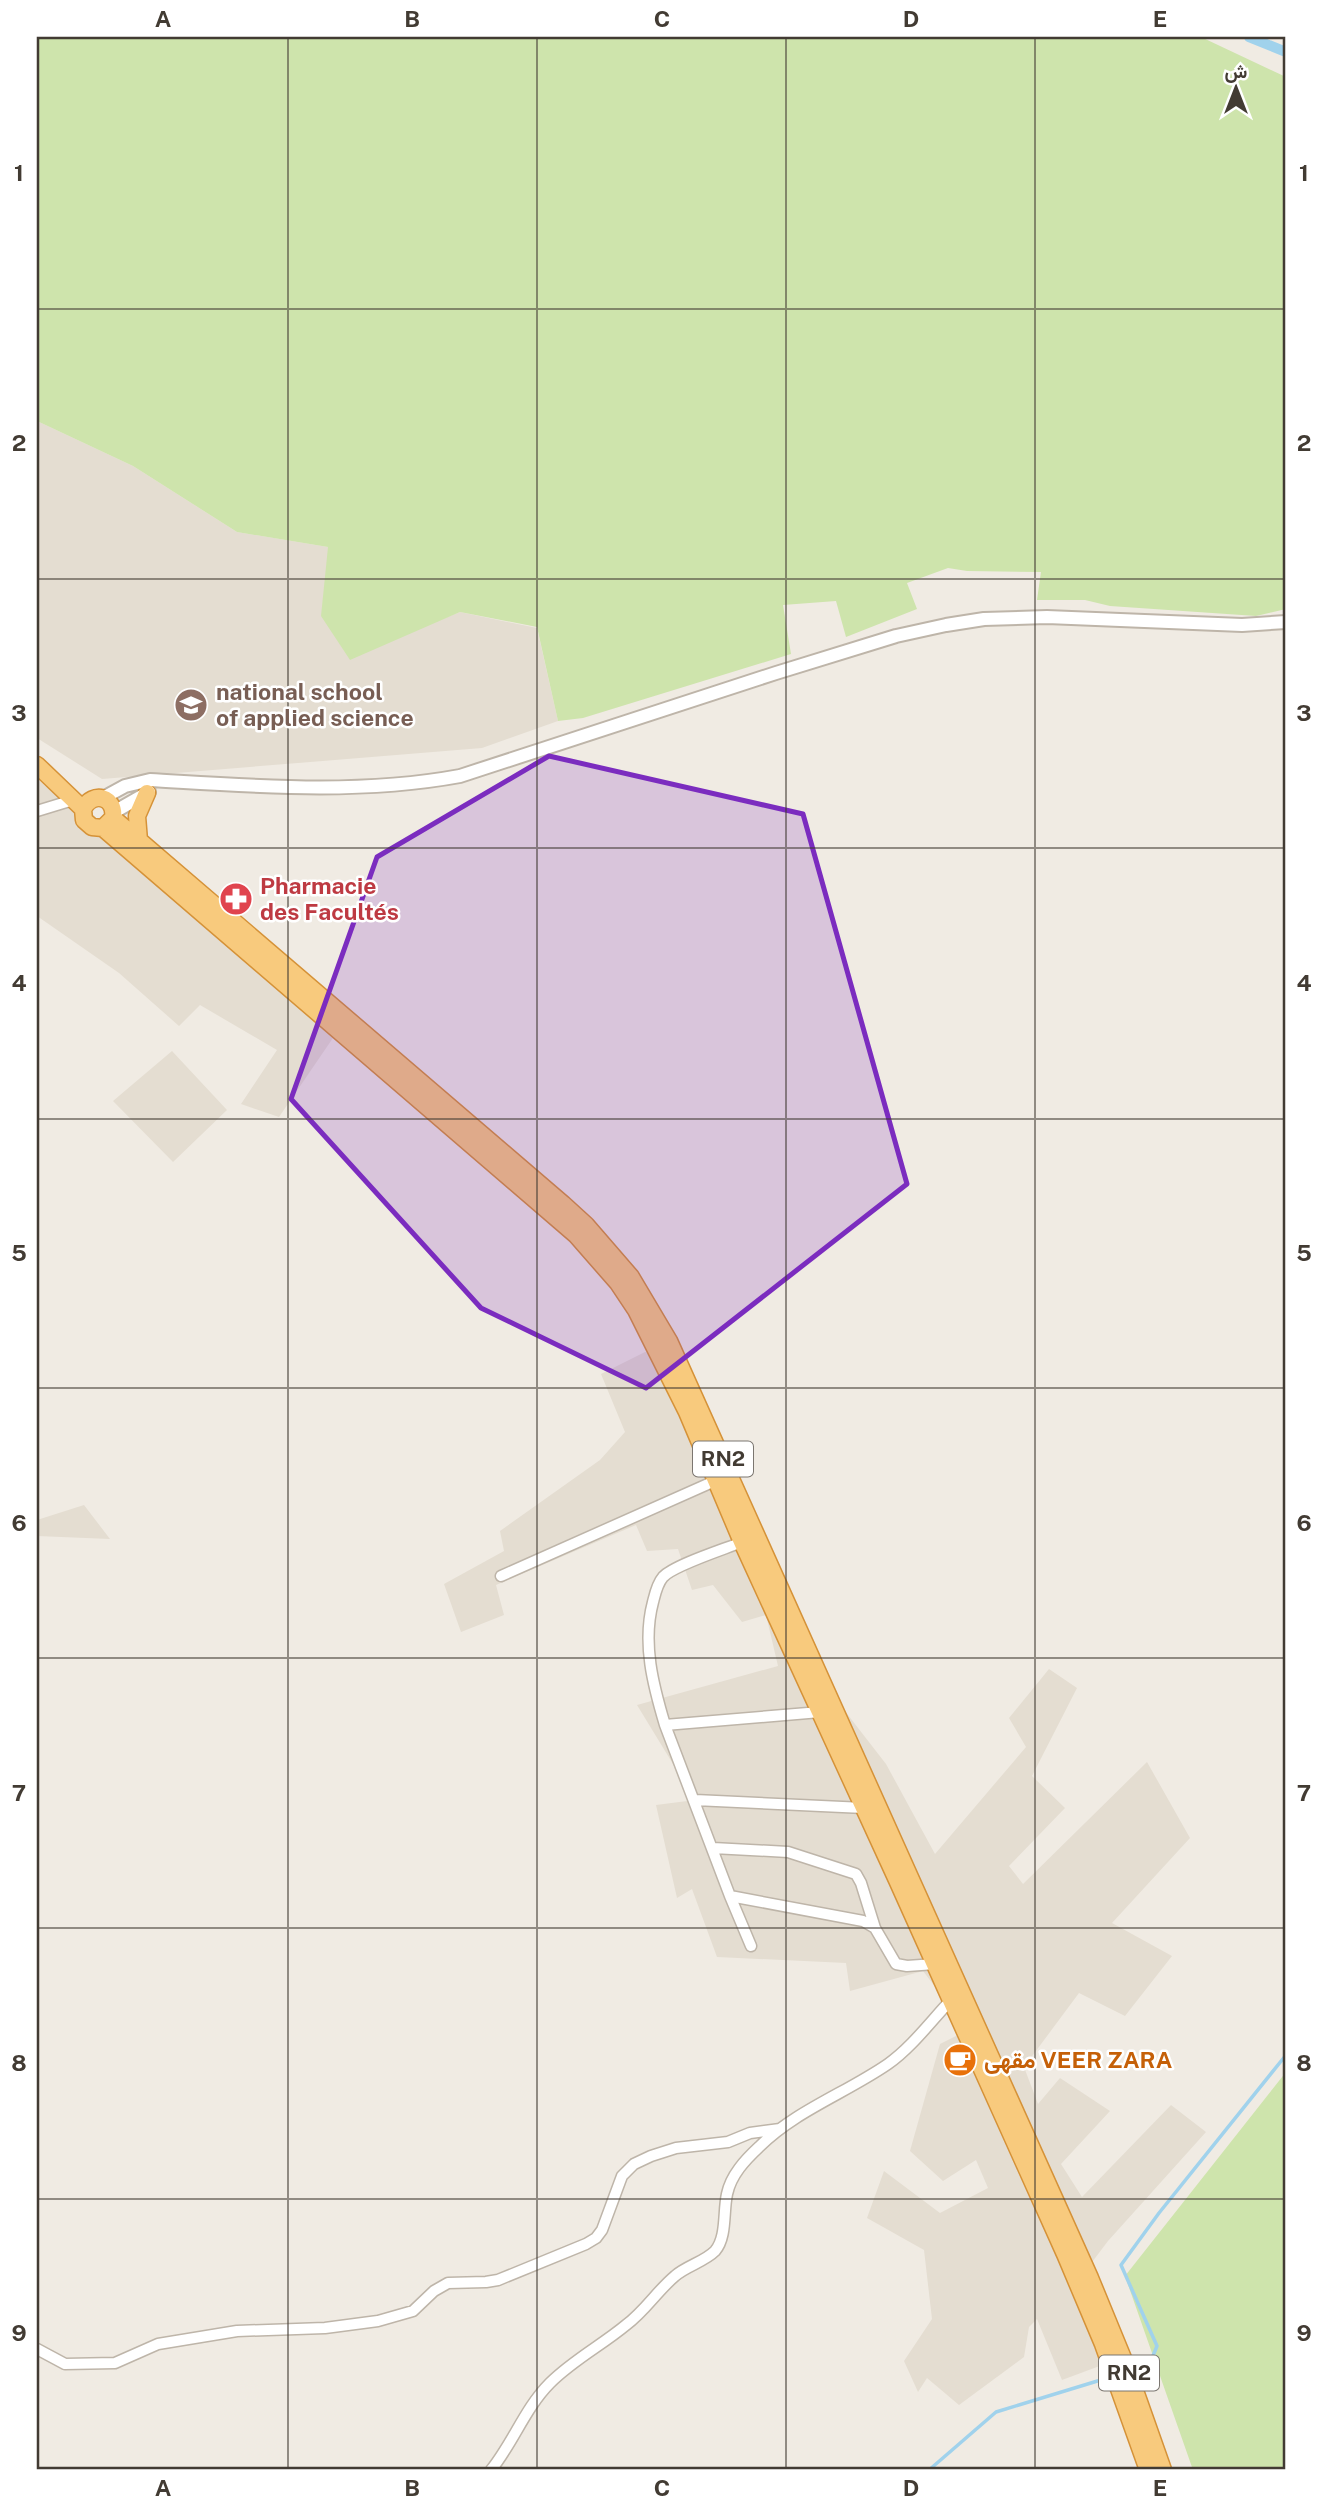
<svg xmlns="http://www.w3.org/2000/svg" width="1323" height="2507" font-family="'Public Sans',Vazirmatn,sans-serif">
  <style>
    .residential { fill: #e4ddd1 }
    .green { fill: #cee4ac }
    .lines { fill: none; stroke-linecap: round; stroke-linejoin: round }
    .stream { stroke: #a0d2ec; stroke-width: 3.5 }
    .canal { stroke: #a0d2ec; stroke-width: 10 }
    .minor-casing { stroke: #beb5a9; stroke-width: 13 }
    .tertiary-casing { stroke: #beb5a9; stroke-width: 16 }
    .trunk-casing { stroke: #d59238; stroke-width: 19 }
    .minor { stroke: #fff; stroke-width: 10 }
    .tertiary { stroke: #fff; stroke-width: 12 }
    .trunk { stroke: #f8ca7d; stroke-width: 16 }
    .marked { fill: #7b2cbf; fill-opacity: 0.2; stroke: #7b2cbf; stroke-width: 5; stroke-linejoin: round }
    .grid { fill: none; stroke: #423b33; stroke-width: 2; stroke-opacity: 0.55 }
    .labels { text-anchor: middle; stroke-width: 5; stroke-linejoin: round; paint-order: stroke }
    .shield { fill: #fff; stroke: #7b7670; stroke-width: 2 }
    .shield-label { font-size: 21px; font-weight: bold; fill: #423b33 }
    .education-label { font-size: 23px; font-weight: bold; fill: #785e54; stroke: #fff; text-anchor: start }
    .health-label { font-size: 23px; font-weight: bold; fill: #be3a42; stroke: #fff; text-anchor: start }
    .food-label { font-size: 23px; font-weight: bold; fill: #c56008; stroke: #fff; text-anchor: start }
    .neatline { fill: none; stroke: #423b33; stroke-width: 2.5 }
    .grid-label { font-size: 23px; text-anchor: middle; font-weight: bold; fill: #423b33 }
  </style>
  <rect width="100%" height="100%" fill="#f0ebe3"/>
  <path class="residential" d="M37,421L133,466L237,532L328,547L417,629L460,612L537,628L558,721L482,748L102,779L37,738Z
    M37,779L335,1035L279,1117L241,1104L277,1050L200,1005L179,1026L119,973L37,916Z
    M172,1051L227,1110L173,1162L113,1101Z
    M645,1352L669,1358L796,1648L886,1764L935,1854L1026,1747L1009,1718L1049,1669L1077,1688L1032,1776L1065,1808L1009,1866L1023,1884L1147,1762L1190,1838L1112,1923L1172,1956L1125,2016L1079,1993L1024,2067L1038,2104L1060,2078L1110,2111L1061,2164L1082,2197L1171,2105L1206,2132L1108,2241L1074,2286L1105,2364L1062,2380L1037,2319L1029,2327L1024,2357L959,2405L927,2378L918,2392L904,2361L932,2319L924,2250L867,2218L884,2171L940,2213L988,2188L976,2160L943,2181L910,2151L940,2044L968,2030L923,1971L850,1991L846,1963L717,1957L692,1889L677,1898L656,1805L695,1800L637,1705L778,1666L766,1615L742,1622L713,1585L692,1590L678,1549L647,1551L636,1525L496,1585L504,1615L461,1632L444,1584L504,1551L500,1531L600,1460L625,1432L601,1374Z
    M84,1505L110,1539L37,1536V1520Z"/>
  <path class="green" d="M37,37H1201L1286,77V609L1256,616L1110,606L1085,600H1037L1041,572L967,571L948,568L907,583L917,609L846,637L836,601L783,605L791,654L583,718L558,721L537,627L460,612L350,660L321,616L328,547L237,532L133,466L37,421Z
    M1286,2072V2470H1193L1125,2276Z"/>
  <g class="lines">
    <path class="stream" d="M1148,2368L1157,2346L1121,2265L1159,2213L1286,2055
      M929,2470L996,2412L1104,2379"/>
    <path class="canal" d="M1249,37L1286,52"/>
    <defs>
      <path id="minor" d="M37,811L73,800
        M501,1576L717,1480
        M820,1712L665,1725L730,1896L863,1921L875,1928L896,1964L907,1966L935,1964
        M665,1725C653,1685 642,1643 653,1602C655,1594 657,1584 663,1577C674,1565 725,1549 742,1542
        M695,1800L864,1808
        M713,1848L788,1852L856,1874L861,1883L875,1928
        M730,1896L751,1946
        M37,2349L65,2364L115,2363L158,2344L237,2331L325,2328L378,2321L413,2311L434,2291L448,2283L486,2282L498,2280L586,2244L596,2238L602,2230L622,2176L634,2164L651,2156L676,2148L728,2142L750,2133L780,2129
        M491,2470C513,2443 525,2408 550,2383C573,2360 602,2345 626,2325C645,2311 657,2291 675,2276C686,2266 704,2262 715,2251C727,2237 723,2212 727,2194C731,2175 745,2160 759,2147C795,2111 846,2093 888,2064C912,2047 931,2021 951,2000"/>
      <path id="tertiary" d="M103,798L125,786L150,780C253,786 357,795 460,776L776,673L896,636L946,625L984,619L1047,617L1242,625L1286,622
        M114,812L149,792"/>
      <path id="trunk" d="M37,765L83,809
        M113,818L103,828L92,827L84,820L83,809C93,790 116,797 113,818L563,1204L586,1225L631,1277L669,1341L1090,2278L1127,2368L1163,2470
        M103,828L576,1235L618,1283L636,1310L687,1412L742,1542L897,1880L1065,2254L1103,2344L1148,2470
        M139,841L137,816L147,793"/>
    </defs>
    <use href="#minor" class="minor-casing"/>
    <use href="#tertiary" class="tertiary-casing"/>
    <use href="#trunk" class="trunk-casing"/>
    <use href="#minor" class="minor"/>
    <use href="#tertiary" class="tertiary"/>
    <use href="#trunk" class="trunk"/>
  </g>
  <path class="marked" d="M549,756L803,814L907,1184L646,1388L481,1308L291,1099L377,857Z"/>
  <path class="grid" d="M288,37V2470M537,37V2470M786,37V2470M1035,37V2470M37,309H1286M37,579H1286M37,848H1286M37,1119H1286M37,1388H1286M37,1658H1286M37,1928H1286M37,2199H1286"/>
  <defs>
    <symbol id="school-disc" viewBox="-11 -11 22 22"><circle r="9.5" fill="#8d6e63" stroke="#fff"/><path d="M0-5L7-2L0 1L-7-2ZM-4 1L0 2.5L4 1V4Q0 6-4 4Z" fill="#fff"/></symbol>
    <symbol id="pharmacy-disc" viewBox="-11 -11 22 22"><circle r="9.5" fill="#e0444e" stroke="#fff"/><path d="M-2-6h4v4h4v4h-4v4h-4v-4h-4v-4h4Z" fill="#fff"/></symbol>
    <symbol id="cafe-disc" viewBox="-11 -11 22 22"><circle r="9.5" fill="#e8710a" stroke="#fff"/><path d="M-5.5-4.5H6V0H3Q3 3.5 0 3.5H-2.5Q-5.5 3.5-5.5 0ZM3-3.2v2h1.7v-2ZM-6 4.5H4V6H-6Z" fill="#fff"/></symbol>
  </defs>
  <g fill-rule="evenodd">
    <use href="#school-disc" x="172" y="686" width="38" height="38"/>
    <use href="#pharmacy-disc" x="217" y="880" width="38" height="38"/>
    <use href="#cafe-disc" x="941" y="2041" width="38" height="38"/>
  </g>
  <g class="labels">
    <g class="shield">
      <rect x="693" y="1441.5" width="60" height="35" rx="5"/>
      <rect x="1099" y="2355.5" width="60" height="35" rx="5"/>
    </g>
    <g class="shield-label">
      <text x="723" y="1466">RN2</text>
      <text x="1129" y="2380">RN2</text>
    </g>
    <g class="education-label">
      <text x="216" y="700">national school<tspan x="216" dy="26">of applied science</tspan></text>
    </g>
    <g class="health-label">
      <text x="260" y="894">Pharmacie<tspan x="260" dy="26">des Facultés</tspan></text>
    </g>
    <g class="food-label">
      <text x="984" y="2068">مقهى VEER ZARA</text>
    </g>
  </g>
  <rect width="1323" height="2507" fill="none" stroke="#ffffff" stroke-width="77"/>
  <g transform="translate(1236 88)" stroke="#ffffff" stroke-width="5" paint-order="stroke">
  <path d="M0-5L12 26L0 18L-12 26Z" fill="#423b33"/>
  <text y="-10" font-size="19" font-weight="bold" text-anchor="middle" fill="#423b33">ش</text>
  </g>
  <rect x="38" y="38" width="1246" height="2430" class="neatline"/>
  <g class="grid-label">
    <text x="163" y="27">A</text>
    <text x="412" y="27">B</text>
    <text x="662" y="27">C</text>
    <text x="911" y="27">D</text>
    <text x="1160" y="27">E</text>
    <text x="19" y="181">1</text>
    <text x="1304" y="181">1</text>
    <text x="19" y="451">2</text>
    <text x="1304" y="451">2</text>
    <text x="19" y="721">3</text>
    <text x="1304" y="721">3</text>
    <text x="19" y="991">4</text>
    <text x="1304" y="991">4</text>
    <text x="19" y="1261">5</text>
    <text x="1304" y="1261">5</text>
    <text x="19" y="1531">6</text>
    <text x="1304" y="1531">6</text>
    <text x="19" y="1801">7</text>
    <text x="1304" y="1801">7</text>
    <text x="19" y="2071">8</text>
    <text x="1304" y="2071">8</text>
    <text x="19" y="2341">9</text>
    <text x="1304" y="2341">9</text>
    <text x="163" y="2496">A</text>
    <text x="412" y="2496">B</text>
    <text x="662" y="2496">C</text>
    <text x="911" y="2496">D</text>
    <text x="1160" y="2496">E</text>
  </g>
</svg>
